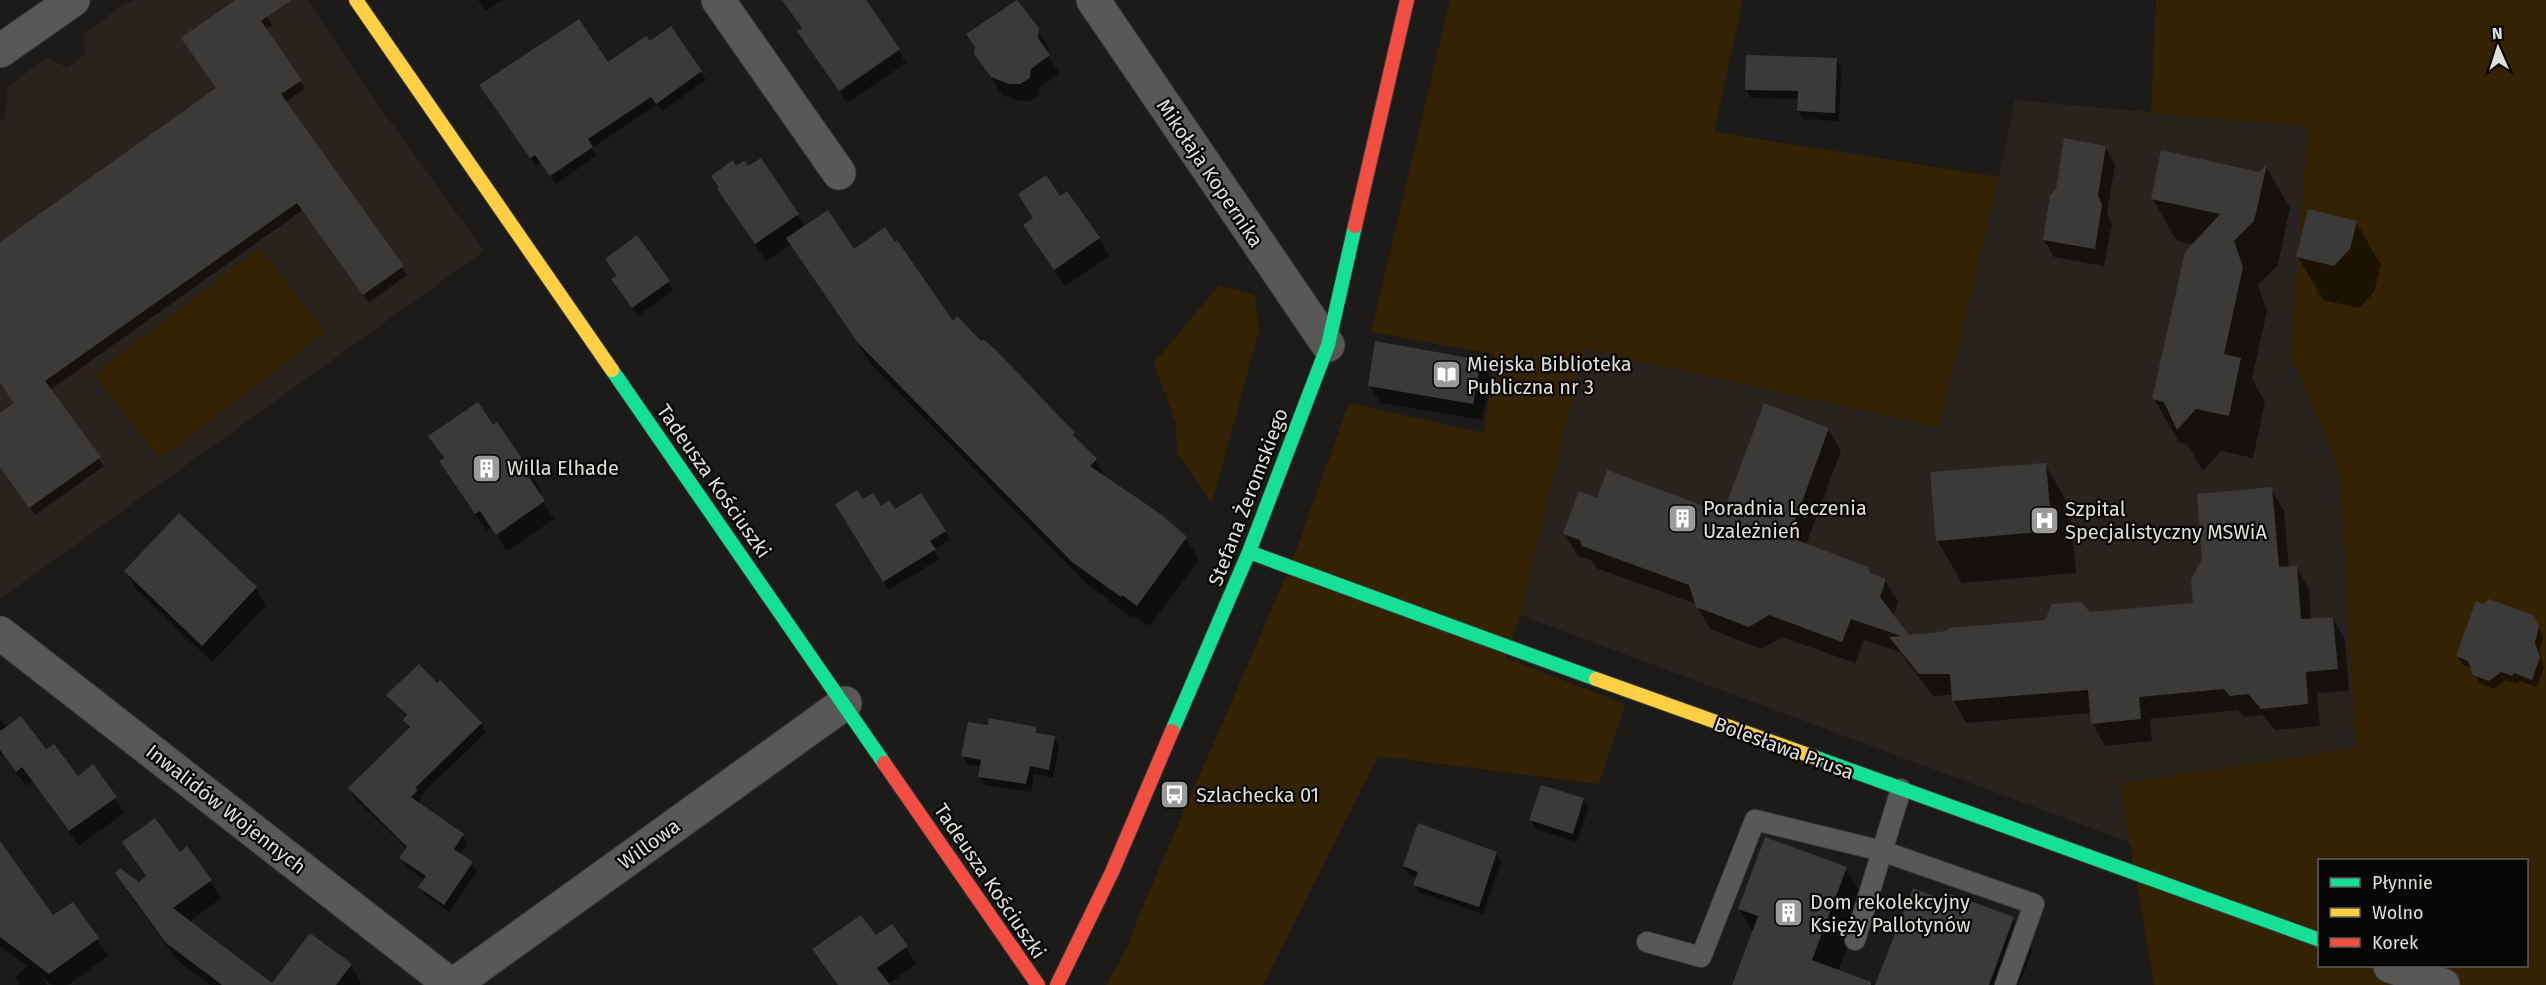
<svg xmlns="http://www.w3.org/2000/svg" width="2546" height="985" font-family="'Fira Sans',sans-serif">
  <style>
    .built { fill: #28231c }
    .green { fill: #342303; fill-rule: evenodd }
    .shadow { fill: #0007 }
    .building { fill: #3b3a39 }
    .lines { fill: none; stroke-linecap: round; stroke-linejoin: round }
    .lane-casing { stroke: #3a3937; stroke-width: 22 }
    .street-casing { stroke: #3a3937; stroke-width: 35 }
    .fast-casing { stroke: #3a3937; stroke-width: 16 }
    .slow-casing { stroke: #3a3937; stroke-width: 16 }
    .jam-casing { stroke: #3a3937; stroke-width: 16 }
    .lane { stroke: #595857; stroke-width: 20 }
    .street { stroke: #595857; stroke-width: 33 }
    .fast { stroke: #16e098; stroke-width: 14 }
    .slow { stroke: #ffcf43; stroke-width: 14 }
    .jam { stroke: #f24e42; stroke-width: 14 }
    .labels { text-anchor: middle; stroke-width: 4.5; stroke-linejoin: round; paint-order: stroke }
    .street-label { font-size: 20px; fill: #e0dfdc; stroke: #070605 }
    .poi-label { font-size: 20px; fill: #e0dfdc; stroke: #070605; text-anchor: start }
  </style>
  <rect width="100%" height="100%" fill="#1c1b19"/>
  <path class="built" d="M134,0H307L364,85L484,251L0,599V122L5,119L7,87L48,57L67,68L85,54L83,34L123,5Z
    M2015,100L2546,147V985L2526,966V860H2320L2300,906L1520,615L1584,349L1939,427L1999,177Z"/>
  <path class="green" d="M1450,0H1743L1714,132L1999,177L1939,427L1584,349L1520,615L1506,658L1625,704L1599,784L1378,756L1263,985H1106L1128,946L1139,915L1290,567L1349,403L1484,433L1494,354L1371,332Z
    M2156,0H2546V985H2154L2120,784L2356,748L2340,470L2291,354L2308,126L2151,113ZM2320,860H2526V966H2320Z
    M260,248L325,332L160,459L94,375Z
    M1219,285L1255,295L1259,331L1212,503L1177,452L1176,424L1154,363Z"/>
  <path class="shadow" d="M238,0H256L267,16L272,25L265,30L305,89L286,102L407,275L369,303L303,210L50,390L104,466L35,515L0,466V415L16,404L0,382V243L217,89Z
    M478,0H502L486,11Z
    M1018,1L1048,46L1047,54L1059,73L1040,87L1039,95L1030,101H1020L1002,95L976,53V49L968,35Z
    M671,28L706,80L662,111L657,104L592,148L596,156L556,184L541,162L536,166L486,94L607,64L650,43Z
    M899,51L906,63L847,103L840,92Z
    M1836,59L1841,68L1839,121L1803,119L1799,111V99L1751,98L1746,90Z
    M2105,147L2115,164L2107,214L2112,224L2104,266L2054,257L2044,240Z
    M760,160L805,227L854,251L952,323L1074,434L1080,444L1095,460L1106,478L1161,516L1186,538L1199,560L1150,626L1135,616L1133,618L1086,583L871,364L791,244L766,261L719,190L736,168H748Z
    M2266,167L2290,208L2278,265L2258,285L2267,311L2252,379L2265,402L2253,458L2221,451L2203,471L2187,444L2179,442L2154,399L2194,245L2177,241L2152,198L2260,174Z
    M1060,198L1099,238L1109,256L1065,286L1025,225Z
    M2356,222L2381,265L2374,292L2359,308L2323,300L2298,257Z
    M668,282L673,290L638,316L618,288Z
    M1480,361L1490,379L1482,420L1380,403L1370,385Z
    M496,424L532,476L542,493L539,495L554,519L507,551L491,527L486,530L451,479L441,462L444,459L430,436L493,427Z
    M1828,429L1841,451L1806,545L1885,580L1898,602L1893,617L1908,637L2046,622L2089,614L2195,604L2271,489L2284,511L2289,568L2296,567L2309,589L2311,620L2333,618L2345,640L2349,691L2317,693L2320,726L2275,730L2262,715L2244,717L2238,710L2150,719L2152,741L2105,746L2093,724L2092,713L1966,723L1954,701L1953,695L1933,696L1900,652L1864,640L1855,663L1782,637L1762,649L1710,629L1696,604L1596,568L1592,561L1578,556L1565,534L1598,500L1724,515Z
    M2045,464L2070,507L2076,573L1962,583L1937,540Z
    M837,504L894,511L945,532L950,540L934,550L939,559L889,590Z
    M179,515L256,588L266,606L212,662L136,589L126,571Z
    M2483,605L2537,625L2543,636L2539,652L2544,667L2537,687L2519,681L2517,684L2506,680L2494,689L2480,684L2472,668L2463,665L2458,656Z
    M437,685L481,724L486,732L419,797L421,800L417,804L462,835L467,843L460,855L472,863L477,872L449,912L425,895L420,887L425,880L406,867L401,858L407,849L354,797L350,789L410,729L404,720L407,717L388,695Z
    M0,720L7,728L46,751L77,778L115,798L124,813L79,846L32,781L26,786L2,754L0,756Z
    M1035,729L1039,735L1054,737L1059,746L1053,778L1034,774L1031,792L985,785L980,777L982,767L968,765L963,756Z
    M1583,799L1588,808L1577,842L1536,829L1531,820Z
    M124,843L179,854L210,881L221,898L189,922L272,985L351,965L361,983L360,985H210L178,961L127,891L117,873L139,884L146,878Z
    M0,848L52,917L73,904L108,956L68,985H52L42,977L47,985H19L15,978L27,966L0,946Z
    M1496,853L1501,862L1483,914L1420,893L1415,885L1418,878L1409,875L1404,866Z
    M1846,869L1865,901L1838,971L1875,985H1734L1753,933L1740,909Z
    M1943,901L2013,919L2032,951L2019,985H1877Z
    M875,937L906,947L916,964L887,985H837L814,949Z"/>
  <path class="building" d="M235,0H291L261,21L302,80L281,94L404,266L363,295L297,203L45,381L101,457L29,508L0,467V413L14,403L0,383V242L216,88L181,38Z
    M782,0H866L900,49L839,91L797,31L802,28Z
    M1017,0L1039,28L1038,38L1050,55L1031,69L1030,78L1020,84H1009L991,77L974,54L975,47L966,34Z
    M579,19L608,62L646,36L650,41L671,26L702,71L656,104L651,97L588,139L593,147L550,176L535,155L530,158L479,85Z
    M1746,55L1837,58L1835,113L1797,111L1798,91L1745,90Z
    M2064,138L2106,146L2098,195L2102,205L2095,249L2043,240L2050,195L2056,189Z
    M2161,150L2259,172L2267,164L2254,221L2234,241L2243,267L2224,354L2241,358L2229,416L2196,409L2177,430L2164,402L2152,399L2185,252L2220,214L2151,199Z
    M761,158L799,214L755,244L717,189L719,188L711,176L733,160L736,166L744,161L748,166Z
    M1046,175L1060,196L1067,191L1100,238L1054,270L1023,225L1033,218L1018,194Z
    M2308,209L2357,221L2350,249L2334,266L2296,257Z
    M828,210L854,249L885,227L895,242L897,240L953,321L957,316L981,341L983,339L995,349L1075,433L1073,435L1097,459L1090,466L1162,515L1187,537L1137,606L1122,595L1121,597L1072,562L857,342L786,238Z
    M637,235L670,281L632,308L611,279L617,276L605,259Z
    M1375,341L1481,360L1473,404L1368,386Z
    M478,402L493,425L497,422L533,475L529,477L545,501L496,535L480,511L475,514L439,461L444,458L428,436Z
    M1764,403L1829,428L1789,537L1868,567L1870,573L1886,579L1880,597L1909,635L1947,631L1948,628L2045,620L2052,604L2081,602L2090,612L2193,603L2191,580L2202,559L2197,494L2272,487L2279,567L2297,566L2301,619L2333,617L2338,669L2306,672L2308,704L2261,709L2248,694L2230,696L2224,689L2139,697L2141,719L2091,724L2088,690L1952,701L1950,674H1919L1889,637L1901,636L1851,619L1842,642L1769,615L1749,627L1696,607L1689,585L1582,546L1580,540L1563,534L1579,491L1597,498L1607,470L1723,513Z
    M2046,463L2052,531L1936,541L1930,472Z
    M857,490L863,499L873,493L881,506L889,500L895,509L921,493L946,531L930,541L936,549L883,582L835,504Z
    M179,513L257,587L202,646L124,571Z
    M2489,599L2533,615L2539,626L2535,643L2540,657L2532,680L2514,673L2512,676L2501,672L2489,681L2473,675L2468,661L2456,656L2476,601L2483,604Z
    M419,664L437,683L440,680L482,723L415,788L418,790L411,797L464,834L454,849L473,862L444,905L418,887L426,876L399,858L407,847L348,788L410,727L403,720L407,715L386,695Z
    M21,716L46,749L54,744L78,776L93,764L117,797L69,831L22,767L16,772L0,750V731Z
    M989,718L1036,727V733L1055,736L1049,770L1030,766L1026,784L978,777L981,760L961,756L968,722L988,725Z
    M1541,785L1584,798L1573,834L1529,820Z
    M155,818L180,852L187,846L212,880L173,908L272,983L310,933L352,964L336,985H222L166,943L115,873L120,868L139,882L146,876L122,842Z
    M1418,823L1497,852L1479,907L1413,885L1418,872L1403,866Z
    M1765,837L1847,867L1812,960L1871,982V985H1732L1758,916L1738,909Z
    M0,841L53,915L73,902L99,938L49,974L0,937Z
    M1913,888L1942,899L1945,892L2014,917L1989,985H1875Z
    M861,915L876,935L892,924L908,946L877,968L890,985H838L812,949Z"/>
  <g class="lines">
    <defs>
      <path id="lane" d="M1855,940L1901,789
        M1647,942L1701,957L1755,820L1882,851L2034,904L2005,985"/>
      <path id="street" d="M718,0L839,173
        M1093,0L1328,345
        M0,51L73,0
        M0,633L451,985
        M2390,966L2443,985
        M453,985L845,703"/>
      <path id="fast" d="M612,370L884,763
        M1249,552L1596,679
        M1172,731L1249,552L1328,345L1355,226
        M1814,757L2320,940"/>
      <path id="slow" d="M356,0L612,370
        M1596,679L1814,757"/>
      <path id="jam" d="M1355,226L1407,0
        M884,763L1038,985
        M1057,985L1112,872L1172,731"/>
    </defs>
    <use href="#lane" class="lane-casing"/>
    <use href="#street" class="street-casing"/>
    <use href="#fast" class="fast-casing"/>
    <use href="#slow" class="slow-casing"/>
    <use href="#jam" class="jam-casing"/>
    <use href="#lane" class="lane"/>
    <use href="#street" class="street"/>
    <use href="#fast" class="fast"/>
    <use href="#slow" class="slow"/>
    <use href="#jam" class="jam"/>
  </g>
  <defs>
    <symbol id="library-square" viewBox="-11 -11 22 22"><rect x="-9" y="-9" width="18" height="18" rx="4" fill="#9b9a98" stroke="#070605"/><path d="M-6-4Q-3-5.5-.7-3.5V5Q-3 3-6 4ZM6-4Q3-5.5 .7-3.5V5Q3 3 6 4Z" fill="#fff"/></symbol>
    <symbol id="building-square" viewBox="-11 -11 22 22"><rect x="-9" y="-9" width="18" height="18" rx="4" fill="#9b9a98" stroke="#070605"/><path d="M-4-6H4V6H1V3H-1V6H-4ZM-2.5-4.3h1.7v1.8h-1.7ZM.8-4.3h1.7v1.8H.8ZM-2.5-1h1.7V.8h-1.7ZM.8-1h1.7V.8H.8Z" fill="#fff"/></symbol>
    <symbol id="hospital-square" viewBox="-11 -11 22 22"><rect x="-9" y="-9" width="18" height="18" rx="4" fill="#9b9a98" stroke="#070605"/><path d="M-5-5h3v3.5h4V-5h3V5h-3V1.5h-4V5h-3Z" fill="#fff"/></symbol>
    <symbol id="bus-square" viewBox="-11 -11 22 22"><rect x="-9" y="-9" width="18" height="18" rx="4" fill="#9b9a98" stroke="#070605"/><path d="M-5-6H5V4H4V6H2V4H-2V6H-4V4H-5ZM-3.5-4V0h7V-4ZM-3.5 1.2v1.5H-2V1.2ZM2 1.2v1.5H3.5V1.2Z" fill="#fff"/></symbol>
  </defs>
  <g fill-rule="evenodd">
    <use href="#library-square" x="1430" y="358" width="33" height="33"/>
    <use href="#building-square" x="470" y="452" width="33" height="33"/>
    <use href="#building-square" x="1666" y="502" width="33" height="33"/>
    <use href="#hospital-square" x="2028" y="504" width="33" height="33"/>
    <use href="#bus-square" x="1158" y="778" width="33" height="33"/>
    <use href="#building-square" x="1772" y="896" width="33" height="33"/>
  </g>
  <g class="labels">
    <g class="street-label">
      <text transform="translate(1210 173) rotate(56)" y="7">Mikołaja Kopernika</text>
      <text transform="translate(714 481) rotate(55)" y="7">Tadeusza Kościuszki</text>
      <text transform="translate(1248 497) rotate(-69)" y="7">Stefana Żeromskiego</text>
      <text transform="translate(1784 748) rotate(20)" y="7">Bolesława Prusa</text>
      <text transform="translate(226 809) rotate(38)" y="7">Inwalidów Wojennych</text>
      <text transform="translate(649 844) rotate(-36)" y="7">Willowa</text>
      <text transform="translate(990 881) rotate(56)" y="7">Tadeusza Kościuszki</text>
    </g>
    <g class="poi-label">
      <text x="1467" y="371">Miejska Biblioteka<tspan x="1467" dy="23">Publiczna nr 3</tspan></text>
      <text x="507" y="475">Willa Elhade</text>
      <text x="1703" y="515">Poradnia Leczenia<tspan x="1703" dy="23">Uzależnień</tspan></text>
      <text x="2065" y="516">Szpital<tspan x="2065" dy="23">Specjalistyczny MSWiA</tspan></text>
      <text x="1196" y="802">Szlachecka 01</text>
      <text x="1810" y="909">Dom rekolekcyjny<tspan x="1810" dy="23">Księży Pallotynów</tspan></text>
    </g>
  </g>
  <rect x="2318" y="859" width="210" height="108" fill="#070605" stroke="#5e5d5b" stroke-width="1.5"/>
  <rect x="2330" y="878" width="30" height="9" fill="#16e098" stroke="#5e5d5b" stroke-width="1.5"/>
  <text x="2372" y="889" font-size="18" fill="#e0dfdc">Płynnie</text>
  <rect x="2330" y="908" width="30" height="9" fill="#ffcf43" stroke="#5e5d5b" stroke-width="1.5"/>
  <text x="2372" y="919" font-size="18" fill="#e0dfdc">Wolno</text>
  <rect x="2330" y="938" width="30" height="9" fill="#f24e42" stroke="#5e5d5b" stroke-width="1.5"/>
  <text x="2372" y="949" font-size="18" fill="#e0dfdc">Korek</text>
  <g transform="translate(2498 48) rotate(357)" stroke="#070605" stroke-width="4.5" paint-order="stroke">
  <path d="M0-4.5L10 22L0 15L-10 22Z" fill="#e0dfdc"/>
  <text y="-9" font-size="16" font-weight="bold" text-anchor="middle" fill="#e0dfdc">N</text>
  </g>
</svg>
